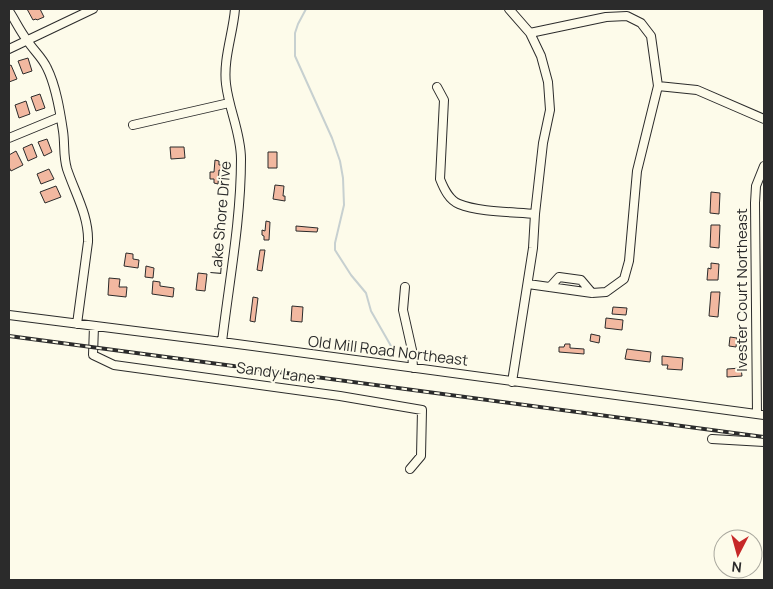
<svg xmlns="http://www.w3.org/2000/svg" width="773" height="589" font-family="Manrope,sans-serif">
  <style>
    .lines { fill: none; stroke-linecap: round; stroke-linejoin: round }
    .stream { stroke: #c7d0d0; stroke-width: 2 }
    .building { fill: #f2b8a0; stroke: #2b2b2b }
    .minor-casing { stroke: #2b2b2b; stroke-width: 10 }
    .minor { stroke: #fdfbea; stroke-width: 8 }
    .rail-casing { stroke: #2b2b2b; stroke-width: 4 }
    .rail { stroke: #fdfbea; stroke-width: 2; stroke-dasharray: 5.5; stroke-linecap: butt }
    .labels { text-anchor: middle; stroke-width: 4; stroke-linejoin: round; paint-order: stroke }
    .street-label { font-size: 15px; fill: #2b2b2b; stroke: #fdfbea }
  </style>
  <rect width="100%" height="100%" fill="#fdfbea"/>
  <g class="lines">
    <path class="stream" d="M306,9L298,24L295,33V56L332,138L340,161L343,178L344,205L335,243V250L351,275L366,293L371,311L395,353"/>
  </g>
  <path class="building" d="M27,9H40L44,17L37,20L36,19L33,20Z
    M28,58L32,71L23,74L18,61Z
    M11,65L17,79L9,82V66Z
    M40,94L45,108L36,111L31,97Z
    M26,101L30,114L19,118L15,105Z
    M47,139L52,152L44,156L38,142Z
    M32,144L37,157L28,161L23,148Z
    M170,147H184L185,158L171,159Z
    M16,151L23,165L11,171L9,167V155Z
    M268,152H277V168H268Z
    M215,160L219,161V165H223V171L219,170L218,184L214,183V179H210V172H214Z
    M49,169L54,179L41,184L37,174Z
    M275,185L284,186L283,196H285V201L273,199Z
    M56,186L61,197L45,203L40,192Z
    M711,192L720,193L719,214L710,213Z
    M266,221L270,222L269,240H264V236L262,235V230L265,231Z
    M711,225H720L719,248L710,247Z
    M296,226L318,228L317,232L296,231Z
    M260,250H265L262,271L257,270Z
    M126,253L133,254V259L139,260L138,268L124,266Z
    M711,263L719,264L718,280H707L708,268L711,269Z
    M146,266L154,268L153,278L145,277Z
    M198,273L207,274L205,291L196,290Z
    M109,278L120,279L119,287H127L126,297L108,295Z
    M153,281L160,282V286L174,288L173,297L152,294Z
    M711,292H720L718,317L709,316Z
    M253,297L258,298L255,322L250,321Z
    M292,306L303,307L302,322L291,321Z
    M613,307L627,308L626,315L612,314Z
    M606,318L623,320L622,330L605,328Z
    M591,334L600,336L599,343L590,341Z
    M730,337L737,338L736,347L729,346Z
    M565,344H570V348L584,349V354L559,352V347H564Z
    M627,349L651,352L650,362L625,359Z
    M662,356L683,358L682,370L667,369L668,365H662Z
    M741,368L742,376L727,377V369Z"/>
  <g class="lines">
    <defs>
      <path id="minor" d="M509,9L530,33L541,56L548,82L550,110L543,143L535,214L533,248L512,382
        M9,11C15,20 20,31 27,40C33,50 42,57 47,68C56,86 60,111 63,131C65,144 63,156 67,169C75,193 89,216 88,242L77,324
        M9,49L93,9
        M658,86L697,90L764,119
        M437,87L444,100L440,179C444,189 449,200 459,204C478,212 514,212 535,214
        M133,125L229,103
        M9,138L60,117
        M528,284L592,293L606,292L624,279L629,261L637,171L658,86L651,36L641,23L627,16L606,17L530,33
        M405,287L403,310L412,350L413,368
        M550,287L559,277L581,280L592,293
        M9,315L222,342L764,415
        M94,326L93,355L114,365L340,396L422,410L421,456L410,469
        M222,342C229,282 241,220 241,159C241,133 229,110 226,84C223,59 233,34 235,9
        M757,414L755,203L756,186L764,166
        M712,439L764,442"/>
    </defs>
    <use href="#minor" class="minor-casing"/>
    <use href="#minor" class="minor"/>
    <defs>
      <path id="rail" d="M9,336L764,437"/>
    </defs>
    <use href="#rail" class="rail-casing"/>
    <use href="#rail" class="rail"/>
  </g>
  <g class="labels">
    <g class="street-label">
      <text transform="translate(221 218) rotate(-85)" y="5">Lake Shore Drive</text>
      <text transform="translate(742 290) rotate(-90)" y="5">Ivester Court Northeast</text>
      <text transform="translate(388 351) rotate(7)" y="5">Old Mill Road Northeast</text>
      <text transform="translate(276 373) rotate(8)" y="5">Sandy Lane</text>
    </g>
  </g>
  <rect width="773" height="589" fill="none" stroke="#2b2b2b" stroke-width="20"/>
  <g transform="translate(738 554) rotate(186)"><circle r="24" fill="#fdfbea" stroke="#a9a89e"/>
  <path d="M0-4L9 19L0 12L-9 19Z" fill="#c62828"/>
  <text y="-8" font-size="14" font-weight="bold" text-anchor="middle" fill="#2b2b2b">N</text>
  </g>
</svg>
